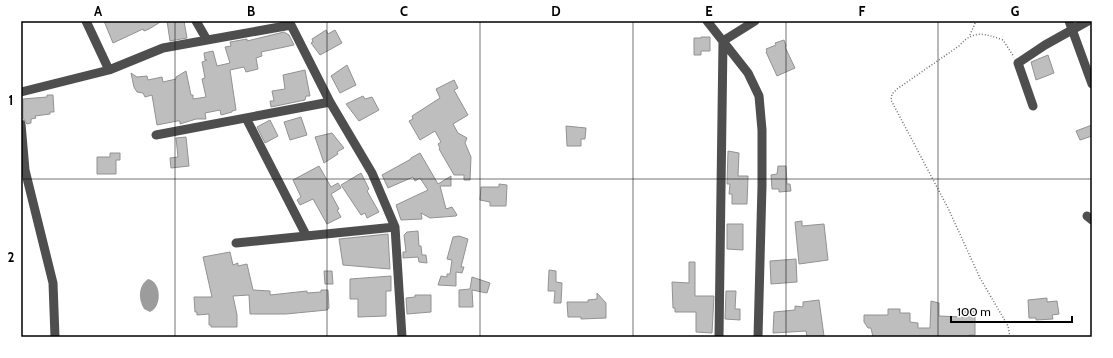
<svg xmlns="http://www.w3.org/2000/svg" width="1113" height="358" font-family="Cabin,sans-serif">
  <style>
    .water { fill: #9c9c9c }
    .building { fill: #bebebe; stroke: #929292 }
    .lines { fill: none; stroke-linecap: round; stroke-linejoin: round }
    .path { stroke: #707070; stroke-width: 1.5; stroke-dasharray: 1 2; stroke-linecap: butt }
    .minor { stroke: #4e4e4e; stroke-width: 9 }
    .grid { fill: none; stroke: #000; stroke-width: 1; stroke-opacity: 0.55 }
    .neatline { fill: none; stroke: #000; stroke-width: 1.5 }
    .grid-label { font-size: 13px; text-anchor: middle; font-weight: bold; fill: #000 }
  </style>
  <rect width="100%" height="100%" fill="#fff"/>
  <path class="water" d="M148,279C162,282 162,307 150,312L144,309C138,299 138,286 148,279Z"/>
  <path class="building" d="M104,21H162L149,29L144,31L143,29L113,43Z
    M167,21H184L187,38L170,41Z
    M326,30L328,34L335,30L342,43L320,55L311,43L313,42L312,39Z
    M284,32L289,35L294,45L261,52L262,56L256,58L258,69L246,72L244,67L230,70L236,110L232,111V112L221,115L220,110L205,113L206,119H196L180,124V121H177L157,125L152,95L145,97L143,93L137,92L134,87L131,73L137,77L147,76L148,80L162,77L163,82L176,79V77L186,71L191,95H193V99L206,97L202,79L205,78L202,62L207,60H205L204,53L213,51L217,66L230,63L225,47L231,46L230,42L247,39V41Z
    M701,37H710V51H701V55H694V38H701Z
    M784,40L786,46L785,47L795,68L777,76L766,52L767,51L766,49L776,45L775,43Z
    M1048,55L1054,73L1036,80L1031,62Z
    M347,65L356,85L340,93L331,76Z
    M305,70L310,96H306L305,100L271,107L270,101H274L272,91L285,89L283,75Z
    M454,80L458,88L454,90L468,115L453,124L458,133L467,138L465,143L471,157L470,180H464V175H454L439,149L440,148L438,144L441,142L435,131L420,140L409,121L413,119L412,116L440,98L436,89Z
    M47,95H53L54,112H50V114L35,116L36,118L31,119V123L27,124L23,118V99L47,97Z
    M363,96L365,99L372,97L379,110L359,121L346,104Z
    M301,117L307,135L290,140L284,122Z
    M270,120L278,136L265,143L257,127Z
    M1092,125V136L1080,140L1076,131Z
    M566,126L586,128L585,139H581V146H567Z
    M332,133L344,148L337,152L338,154L324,163L315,137Z
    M186,137L189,166L171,168L170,158L178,157L176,138Z
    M728,151L739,153L738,176H748L747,204H732V194H729L730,184H727Z
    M110,153H120V160H116V174H97V157H110Z
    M420,153L438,184L451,176V186H440L446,209L452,207L457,215L456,216L430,218L421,213L422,219L401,220L396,205L428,190L420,178L415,181L413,177L388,188L382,175L411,159V158Z
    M319,166L331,187L338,183L341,188L331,194L339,209L337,210L341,217L327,224L313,199L300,205L297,200L301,197L293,180Z
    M778,166H786L787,184H790L791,191L779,192V189H772L771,175L777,174Z
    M361,173L369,189L367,191L379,212L367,218L365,213L361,215L341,185Z
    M499,184L507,185L506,206H490V202L480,200L481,187H499Z
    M802,221V226L824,224L828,260L799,264L795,222Z
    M727,224H743V250L727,249Z
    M418,231L419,246H421L422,255H426L427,263L419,262L418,257L403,258V252H406L404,235L407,232Z
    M388,234L390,269L343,265L339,239Z
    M459,236L468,239L461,267H464L462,273L456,272V286L438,285L441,276L447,277V274H450L452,260L447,259L453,237Z
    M230,252L233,265L238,263V266L247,264L253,290L270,291V295L307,291V293L321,292V290H328L329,308L327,310L286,314H250L249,295L233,296L237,315V327H211V325H209V314L197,315V312H195L194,297H212L203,257Z
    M796,259L797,282L771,284L770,261Z
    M689,262H695V296H714L712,333L696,332V312H675V308H673L672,282L689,283Z
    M549,270L556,271V282L562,283L561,303H554L555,291H548Z
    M324,271H332L333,284H325Z
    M391,276V291H386V316L358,317V299H350V279Z
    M472,277L490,283L487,293L472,290L473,307H459V290L470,289Z
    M726,291H736L735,309H740V320L725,319Z
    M597,293L606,303V318L581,319V317H568L567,302H588V300L597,299Z
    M415,295H431V312L407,314L406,298L415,297Z
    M1047,298V302L1057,301L1059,314L1052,315L1053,319L1036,320V318H1029L1028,300Z
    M819,300L824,336L807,337L806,331L773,333L774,312L795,310V306L803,307V302Z
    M931,301L939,303V316L963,317V310L975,311V335H969V337H873L871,328H868L864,322V315H888V309H900V313H910V322L918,323V328H930Z"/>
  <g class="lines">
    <path class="path" d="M970,35L976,21
      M1010,337L1008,326L980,278L948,208L891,100L892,94L897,89L959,46C973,30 984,33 1003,40L1014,57"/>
    <path class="minor" d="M86,21L109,70
      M196,21L207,40
      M707,21L748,73L759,96L762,130V186L758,337
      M1069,21L1092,84
      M21,92L109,70L163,48L291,25L330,102L372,173L395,227L402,337
      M1033,106L1018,63L1045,45L1088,21
      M246,118L306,235
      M21,124L25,170L53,283L55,337
      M156,135L330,102
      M1087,216L1092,220
      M236,243L395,227
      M719,337L723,41L755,21"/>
  </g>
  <path class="grid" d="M175,21V337M327,21V337M480,21V337M633,21V337M786,21V337M938,21V337M21,179H1092"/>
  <rect width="1113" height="358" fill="none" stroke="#ffffff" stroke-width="44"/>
  <path d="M951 316v6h121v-6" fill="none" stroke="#000000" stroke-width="2"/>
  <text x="957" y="316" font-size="12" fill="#000000" stroke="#ffffff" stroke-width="3" paint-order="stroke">100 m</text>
  <rect x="22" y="22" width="1069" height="314" class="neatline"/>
  <g class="grid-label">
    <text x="98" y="16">A</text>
    <text x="251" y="16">B</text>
    <text x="404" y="16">C</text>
    <text x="556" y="16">D</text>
    <text x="709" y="16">E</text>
    <text x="862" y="16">F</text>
    <text x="1015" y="16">G</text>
    <text x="11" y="105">1</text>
    <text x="11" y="262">2</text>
  </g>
</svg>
